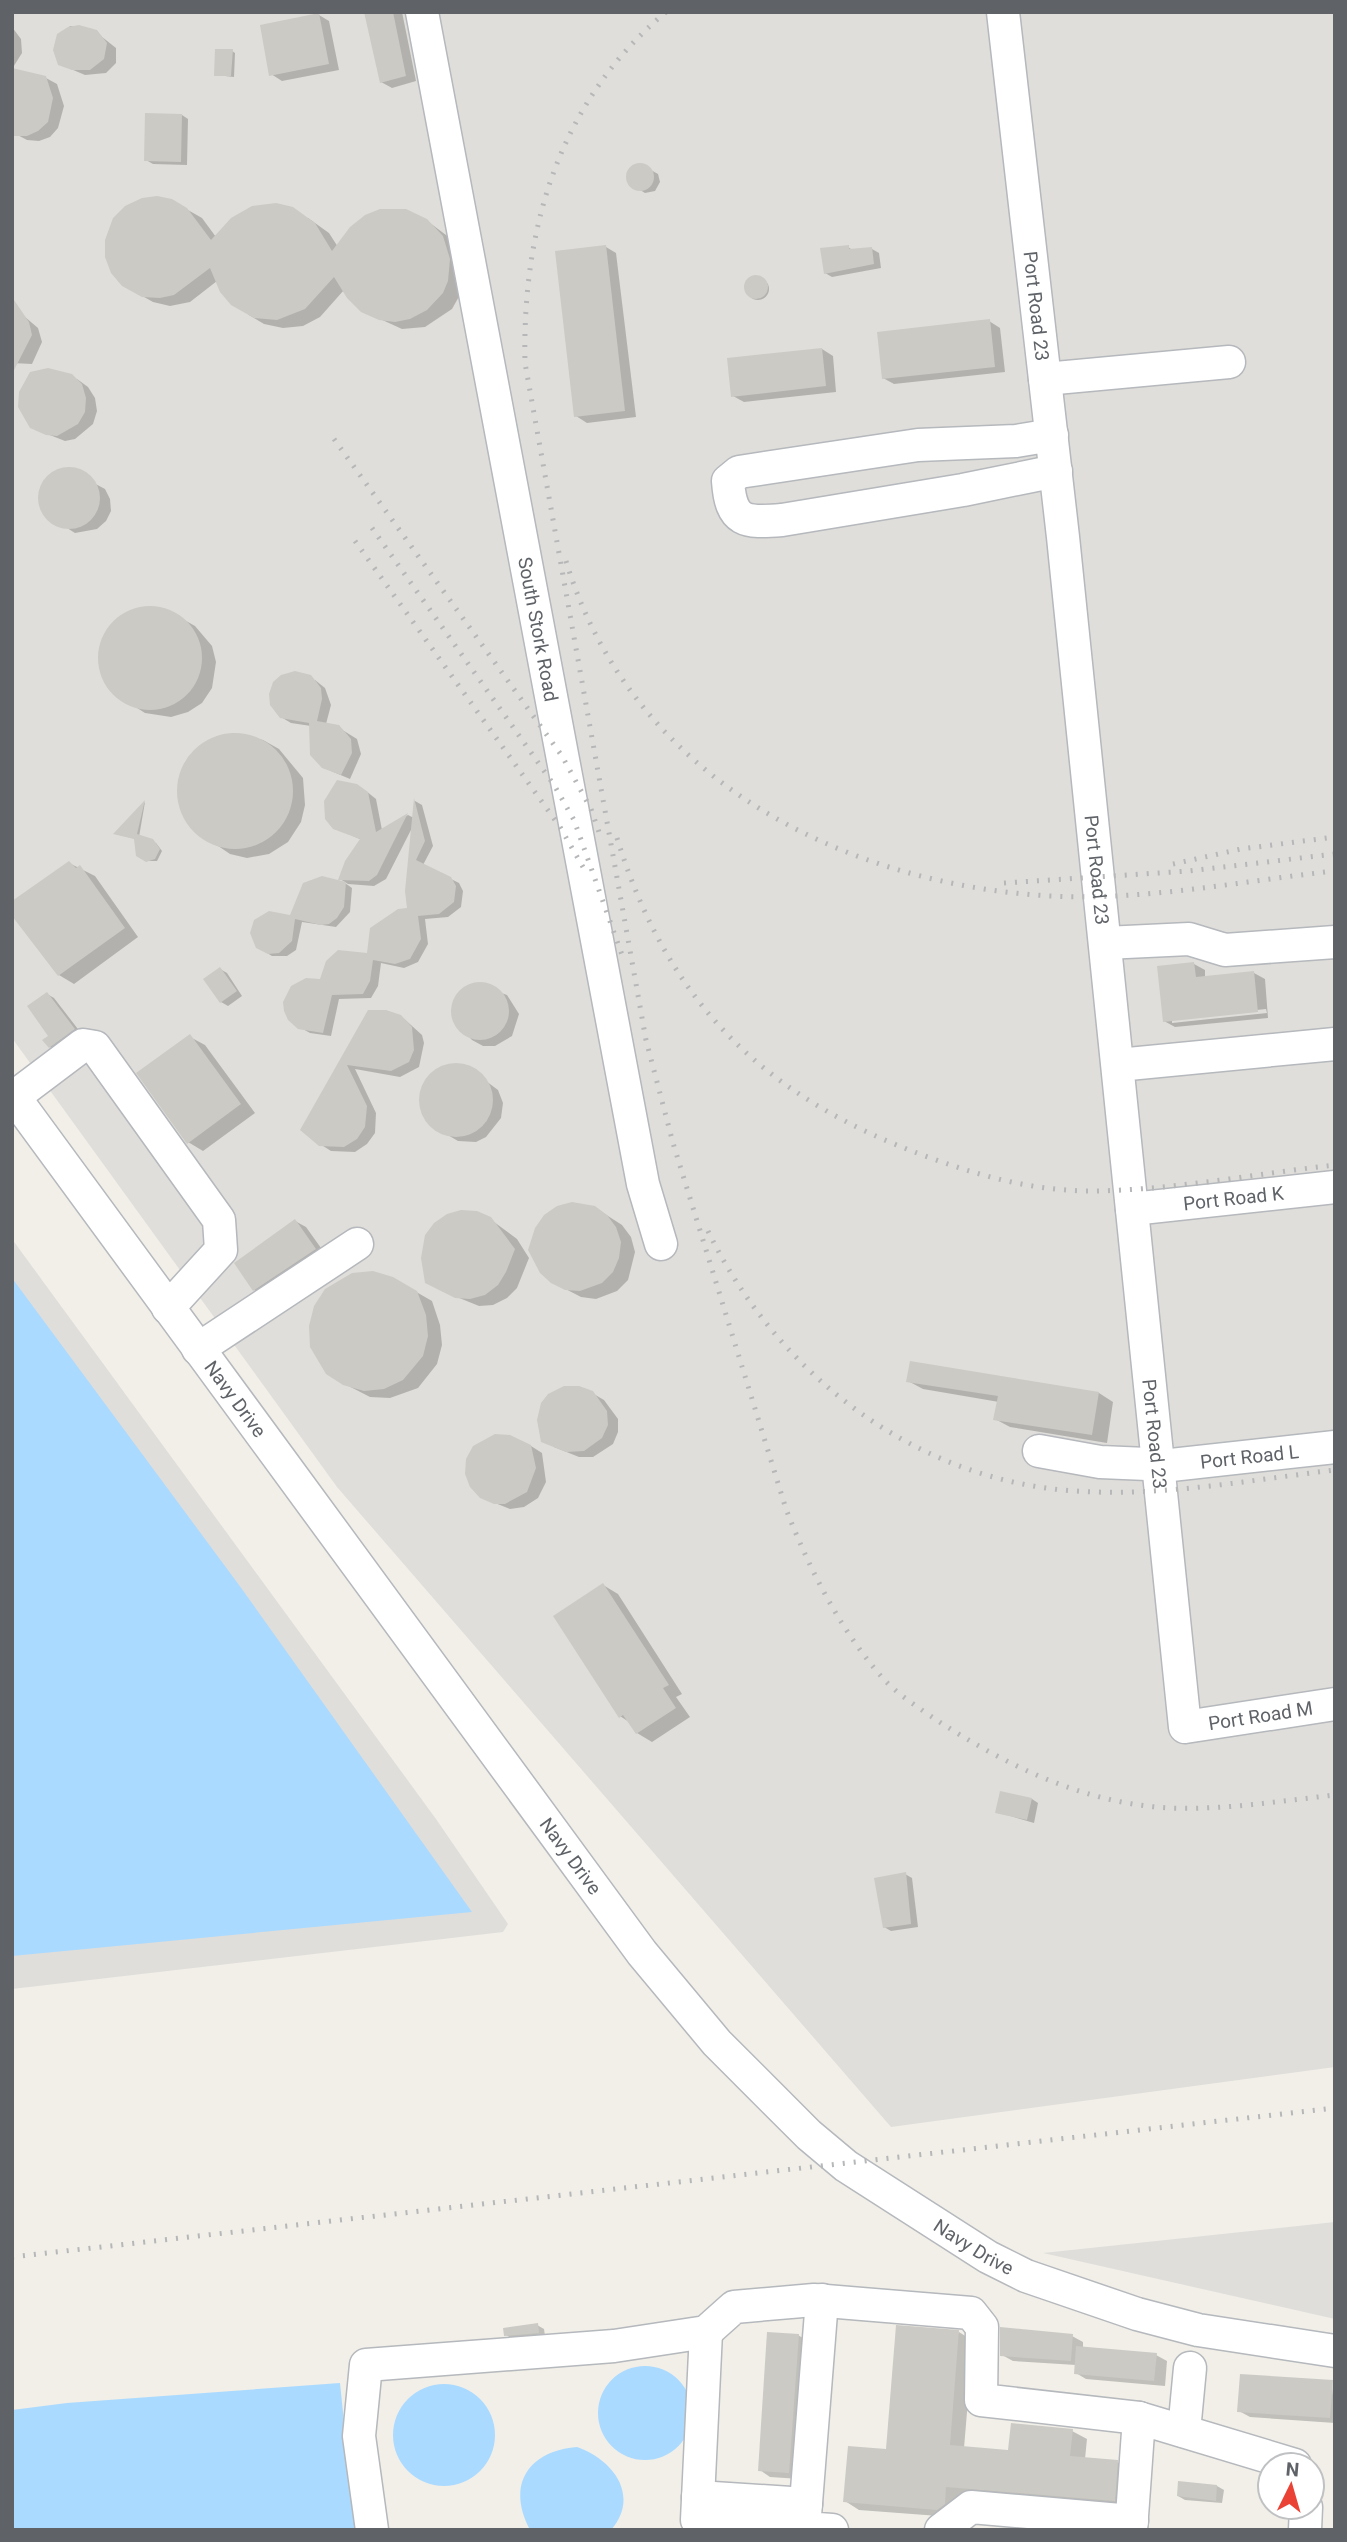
<svg xmlns="http://www.w3.org/2000/svg" width="1347" height="2542" font-family="Roboto,sans-serif">
  <style>
    .industrial { fill: #e0deda }
    .water { fill: #aadaff }
    .shadow { fill: #0003; fill-rule: evenodd }
    .building { fill: #cccac5 }
    .lines { fill: none; stroke-linecap: round; stroke-linejoin: round }
    .minor-casing { stroke: #b5b8bc; stroke-width: 35 }
    .minor { stroke: #fff; stroke-width: 32 }
    .rail { stroke: #b6b7b8; stroke-width: 5; stroke-dasharray: 2 9; stroke-linecap: butt }
    .labels { text-anchor: middle; stroke-width: 6; stroke-linejoin: round; paint-order: stroke }
    .street-label { font-size: 19px; fill: #5f6368; stroke: #fff }
  </style>
  <rect width="100%" height="100%" fill="#f1efe8"/>
  <path class="industrial" d="M12,12H1335V2067L891,2127L337,1487L12,1038Z
    M12,1239L436,1819L508,1924L503,1932L12,1989Z
    M1335,2222V2319L1043,2253Z"/>
  <path class="water" d="M12,1278L239,1585L472,1912L12,1956Z
    M598 2413a47 47 0 1 1 94 0a47 47 0 1 1-94 0Z
    M340,2383L355,2530H12V2410L67,2403Z
    M393 2435a51 51 0 1 1 102 0a51 51 0 1 1-102 0Z
    M577,2447C612,2459 641,2495 611,2530H530C506,2485 528,2451 577,2447Z"/>
  <path class="shadow" d="M366,12H402L416,81L392,88L381,82Z
    M319,15L329,21L339,70L282,81L271,74Z
    M70,26L92,29L116,48V63L106,73L85,75L59,64L56,42Z
    M12,27L21,39L22,53L12,69Z
    M232,51L235,53L234,77L216,75Z
    M46,78L57,84L64,106L58,128L50,137L39,141L27,140L12,132Z
    M182,115L188,119L187,165L153,164L146,160Z
    M642,165L658,174L660,182L655,191L645,193L630,184L628,174L633,167Z
    M172,201L202,218L216,237L308,218L329,233L338,247L426,220L454,241L461,293L452,309L425,327L402,329L367,313L344,290L320,317L303,326L283,328L264,324L249,315L217,281L190,302L170,306L153,302L137,293Z
    M606,247L616,253L636,417L587,423L576,416Z
    M848,247L854,251L872,249L879,253L881,268L832,277L825,273Z
    M747 289a11 11 0 1 1 22 0a11 11 0 1 1-22 0Z
    M25,317L38,328L42,342L32,364L12,363Z
    M989,321L1000,328L1005,372L894,384L883,378Z
    M822,349L833,356L836,392L744,402L733,396Z
    M77,379L88,387L95,398L97,411L93,424L75,439L65,441L37,430Z
    M71,471L105,489L110,499L111,511L106,521L97,529L75,533L43,513L39,493L51,476Z
    M145,608L163,609L179,617L195,626L212,646L216,662L212,688L202,703L188,712L171,717L145,713L115,694L105,680L100,663L102,645L109,630L129,613Z
    M315,680L325,688L331,705L326,724L336,726L357,739L361,754L350,779L331,771L311,726L291,723L281,717Z
    M234,733L263,740L279,749L303,778L305,805L301,822L288,842L269,854L247,858L230,854L196,831L184,811L181,787L187,764L198,749L212,739Z
    M366,791L376,799L382,830L408,815L414,818L415,801L422,805L433,846L423,865L459,883L463,891L461,907L448,917L425,919L428,944L418,962L404,968L381,963L378,986L371,998L339,999L331,1036L310,1033L301,1028L321,981L369,955L408,909L413,826L386,879L374,886L348,884L340,879L362,840L335,828Z
    M145,802L139,837L156,843L162,851L157,861H145L136,839L116,834Z
    M69,863L95,876L138,937L74,984L59,975Z
    M345,883L352,888L350,912L336,927L302,922L296,950L287,956H272L257,947L291,917Z
    M1194,964L1205,970V978L1254,973L1265,979L1268,1018L1175,1027L1164,1021ZM1266,1009L1267,1013L1172,1023V1019Z
    M220,969L227,973L242,996L228,1006L221,1002L205,979Z
    M476,984L507,995L519,1014L512,1036L495,1046H483L472,1040L455,1021L453,1009L459,993Z
    M47,994L54,998L81,1033L57,1051L50,1047Z
    M401,1016L422,1035L424,1043L419,1067L400,1077L355,1069L376,1113L375,1133L367,1144L355,1152L331,1151L320,1144L361,1024Z
    M190,1037L205,1045L255,1113L203,1151L188,1142Z
    M466,1066L498,1090L503,1103L501,1118L486,1137L476,1142L458,1141L446,1134L426,1119L421,1109L422,1091L427,1078L437,1071Z
    M594,1207L622,1225L631,1237L635,1252L628,1280L617,1291L596,1299L581,1297L552,1282Z
    M490,1219L517,1239L529,1258L517,1288L507,1298L493,1305L479,1306L442,1291Z
    M295,1221L306,1227L326,1255L265,1296L254,1290Z
    M392,1278L432,1301L440,1325L442,1345L437,1364L418,1388L390,1398L370,1397L335,1379Z
    M908,1381L1099,1393L1113,1402L1107,1443L1010,1427L995,1419L999,1402L923,1389Z
    M592,1393L604,1400L618,1419V1432L613,1444L593,1457H579L554,1447Z
    M531,1446L542,1453L546,1482L538,1498L524,1507L510,1509L485,1499Z
    M603,1585L618,1594L682,1694L676,1697L690,1717L652,1742L637,1733L629,1722L620,1716Z
    M1032,1799L1038,1803L1034,1823L997,1812Z
    M905,1874L912,1878L918,1927L891,1931L884,1927Z
    M537,2325L544,2329L545,2336L513,2339L506,2335Z
    M959,2332L973,2341L964,2448L1010,2452L1072,2431L1087,2439L1085,2459L1117,2462L1132,2470L1129,2508L961,2494L959,2512L952,2517L859,2510L845,2501L887,2451Z
    M798,2335L809,2342L800,2479L770,2477L760,2470Z
    M1072,2336L1083,2342V2348L1156,2355L1167,2361L1165,2386L1086,2379L1076,2373V2365L1013,2361L1002,2355Z
    M1332,2382L1335,2423L1250,2417L1239,2411Z
    M1179,2483L1217,2486L1224,2490L1222,2503L1185,2500L1178,2496Z"/>
  <path class="building" d="M364,12H393L406,76L380,83Z
    M319,13L329,64L269,76L260,25Z
    M79,25L97,30L107,43L104,59L90,70H72L58,65L53,50L57,34L68,27Z
    M215,49H233L231,76H214Z
    M12,68L46,76L53,98L48,122L38,131L27,136H12Z
    M145,113L182,114L181,162L144,161Z
    M626 177a14 14 0 1 1 28 0a14 14 0 1 1-28 0Z
    M157,196L172,199L187,208L211,240L231,218L252,206L276,203L293,207L315,223L332,251L350,227L365,215L380,209H406L427,219L443,236L450,259L448,281L443,293L427,310L410,319L395,322L379,320L361,312L347,298L334,277L305,309L277,320L254,318L231,305L220,292L210,268L174,295L160,298L142,297L122,286L111,273L105,257V240L113,218L125,206L142,198Z
    M606,245L625,411L574,417L555,251Z
    M849,245V249L872,247L874,264L824,274L820,248Z
    M744 287a12 12 0 1 1 24 0a12 12 0 1 1-24 0Z
    M12,297L29,322L32,335L12,374Z
    M990,319L995,367L882,379L877,332Z
    M822,348L826,386L731,397L727,358Z
    M48,368L72,374L82,384L86,398L85,412L78,424L57,436L46,435L30,428L18,407L19,392L30,372Z
    M38 498a31 31 0 1 1 62 0a31 31 0 1 1-62 0Z
    M98 658a52 52 0 1 1 104 0a52 52 0 1 1-104 0Z
    M295,671L311,675L321,688L322,699L317,721L339,725L351,739L352,753L341,775L322,768L310,755L309,723L280,718L270,705L269,694L273,682L281,675Z
    M177 791a58 58 0 1 1 116 0a58 58 0 1 1-116 0Z
    M337,780L357,784L368,792L376,832L408,813L377,875L369,881L338,880L345,861L360,839L333,829L325,819L324,801Z
    M414,798L425,841L416,860L451,877L456,886L454,902L439,914L418,916L421,939L410,959L395,964L373,960L370,981L363,994L332,995L323,1033L298,1029L288,1020L284,1011L283,1002L291,986L306,978L320,979L326,961L338,950L367,953L370,928L398,909L407,908L405,891Z
    M145,800L137,834L153,839L160,849L155,859L146,862L136,856L134,839L113,834Z
    M69,861L76,868L80,865L125,928L58,976L12,916V901Z
    M322,876L346,882L344,907L337,918L329,924L321,925L295,919L292,941L279,953L268,954L256,948L250,933L254,920L269,911L290,915L303,883Z
    M1194,962L1196,977L1254,971L1258,1012L1163,1022L1157,966Z
    M220,967L237,991L220,1003L203,979Z
    M451 1011a29 29 0 1 1 58 0a29 29 0 1 1-58 0Z
    M47,992L75,1029L49,1048L42,1040L48,1036L27,1006Z
    M368,1010H386L401,1015L412,1027L414,1050L409,1062L391,1071L347,1065L367,1106L365,1127L357,1139L344,1147L319,1146L300,1130Z
    M190,1034L241,1104L187,1144L136,1073Z
    M419 1100a37 37 0 1 1 74 0a37 37 0 1 1-74 0Z
    M572,1202L595,1206L607,1215L616,1227L621,1242L619,1258L613,1272L602,1283L580,1291L565,1290L551,1283L540,1273L528,1250L535,1228L544,1215L557,1206Z
    M461,1210L477,1211L491,1217L515,1249L506,1272L498,1285L485,1295L470,1299L455,1298L425,1283L421,1258L425,1235L434,1223L447,1214Z
    M295,1219L316,1249L253,1291L234,1263Z
    M373,1271L393,1277L417,1291L426,1315L428,1336L423,1356L403,1380L384,1389L364,1391L343,1385L326,1374L310,1347L309,1326L314,1306L325,1289L352,1273Z
    M910,1361L1099,1392L1092,1435L993,1420L998,1396L906,1382Z
    M564,1386H579L593,1391L607,1411L608,1425L602,1438L584,1451L566,1452L541,1442L537,1420L541,1403L548,1394Z
    M495,1434L510,1435L531,1445L536,1468L527,1492L505,1504H494L480,1498L470,1487L465,1474L466,1459L473,1446Z
    M603,1583L669,1685L663,1688L676,1708L636,1734L623,1715L619,1718L553,1616Z
    M1000,1791L1032,1798L1027,1820L995,1813Z
    M906,1872L911,1924L883,1928L874,1878Z
    M538,2323L539,2333L504,2336L503,2328Z
    M896,2325L959,2330L950,2445L1008,2450L1011,2423L1073,2429L1070,2456L1118,2460L1115,2501L946,2487L945,2504L937,2510L843,2502L848,2446L886,2449Z
    M1000,2327L1073,2334L1071,2361L1000,2356Z
    M767,2332L799,2334L789,2473L758,2471Z
    M1076,2346L1157,2353L1154,2381L1074,2374Z
    M1240,2374L1333,2380L1330,2418L1237,2412Z
    M1178,2481L1217,2485L1216,2501L1177,2496Z"/>
  <g class="lines">
    <defs>
      <g id="minor">
        <path id="s1" d="M422,12L643,1184L661,1244"/>
        <path id="s2" d="M1003,12L1063,537L1185,1727L1335,1704"/>
        <path d="M1045,379L1229,362"/>
        <path d="M1052,435L1016,441L918,445L739,472L728,481C731,523 745,523 782,520L963,490L1056,471"/>
        <path d="M1105,943L1189,939L1225,950L1335,942"/>
        <path d="M1118,1065L1335,1044"/>
        <path id="s3" d="M12,1094L642,1953L717,2043L809,2135L846,2166L988,2257L1026,2276L1137,2314L1198,2330L1335,2351"/>
        <path d="M14,1097L83,1045L95,1047L219,1220L221,1250L168,1308"/>
        <path id="s4" d="M1132,1209L1335,1187"/>
        <path d="M198,1349L357,1244"/>
        <path id="s5" d="M1039,1451L1100,1462L1171,1465L1335,1447"/>
        <path d="M822,2300L804,2528L832,2530"/>
        <path d="M706,2332L697,2520L804,2528"/>
        <path d="M1184,2431L1190,2368"/>
        <path d="M698,2497L806,2504"/>
        <path d="M372,2530L359,2436L366,2365L614,2346L706,2332L734,2307L814,2300L971,2313L982,2327L981,2400L1139,2418"/>
        <path d="M941,2530L971,2507L1132,2521"/>
        <path d="M1131,2530L1139,2418L1295,2465"/>
        <path d="M1305,2530L1306,2507"/>
      </g>
    </defs>
    <use href="#minor" class="minor-casing"/>
    <use href="#minor" class="minor"/>
    <path class="rail" d="M666,12C559,101 522,229 525,363L646,1040L673,1143L786,1509C809,1568 838,1626 880,1675C895,1693 919,1708 938,1721C1007,1766 1086,1804 1170,1808C1225,1810 1280,1801 1335,1795
      M334,439L562,756L591,809L600,835
      M372,528L554,785L574,820L622,955
      M355,541L560,827L587,874
      M566,561C631,776 839,884 1051,896C1145,901 1241,881 1335,871
      M617,838C668,1004 766,1099 928,1157C980,1176 1031,1190 1087,1191C1168,1191 1254,1174 1335,1165
      M1173,864L1241,849L1335,837
      M1004,883L1189,871L1335,854
      M708,1231C777,1373 914,1481 1076,1491C1161,1497 1250,1480 1335,1470
      M12,2257L1335,2108"/>
  </g>
  <g class="labels">
    <g class="street-label">
      <text dy="7" stroke="none"><textPath href="#s2" startOffset="296">Port Road 23</textPath></text>
      <text dy="7" stroke="none"><textPath href="#s1" startOffset="628">South Stork Road</textPath></text>
      <text dy="7" stroke="none"><textPath href="#s2" startOffset="863">Port Road 23</textPath></text>
      <text dy="7" stroke="none"><textPath href="#s4" startOffset="102">Port Road K</textPath></text>
      <text dy="7" stroke="none"><textPath href="#s3" startOffset="378">Navy Drive</textPath></text>
      <text dy="7" stroke="none"><textPath href="#s2" startOffset="1430">Port Road 23</textPath></text>
      <text dy="7" stroke="none"><textPath href="#s5" startOffset="212">Port Road L</textPath></text>
      <text dy="7" stroke="none"><textPath href="#s2" startOffset="1801">Port Road M</textPath></text>
      <text dy="7" stroke="none"><textPath href="#s3" startOffset="945">Navy Drive</textPath></text>
      <text dy="7" stroke="none"><textPath href="#s3" startOffset="1512">Navy Drive</textPath></text>
    </g>
  </g>
  <rect width="1347" height="2542" fill="none" stroke="#5f6368" stroke-width="28"/>
  <g transform="translate(1291 2486) rotate(5)"><circle r="33" fill="#ffffff" stroke="#bfc1c3" stroke-width="2"/>
  <path d="M0-5L12 26L0 18L-12 26Z" fill="#ea4335"/>
  <text y="-10" font-size="19" font-weight="bold" text-anchor="middle" fill="#5f6368">N</text>
  </g>
</svg>
